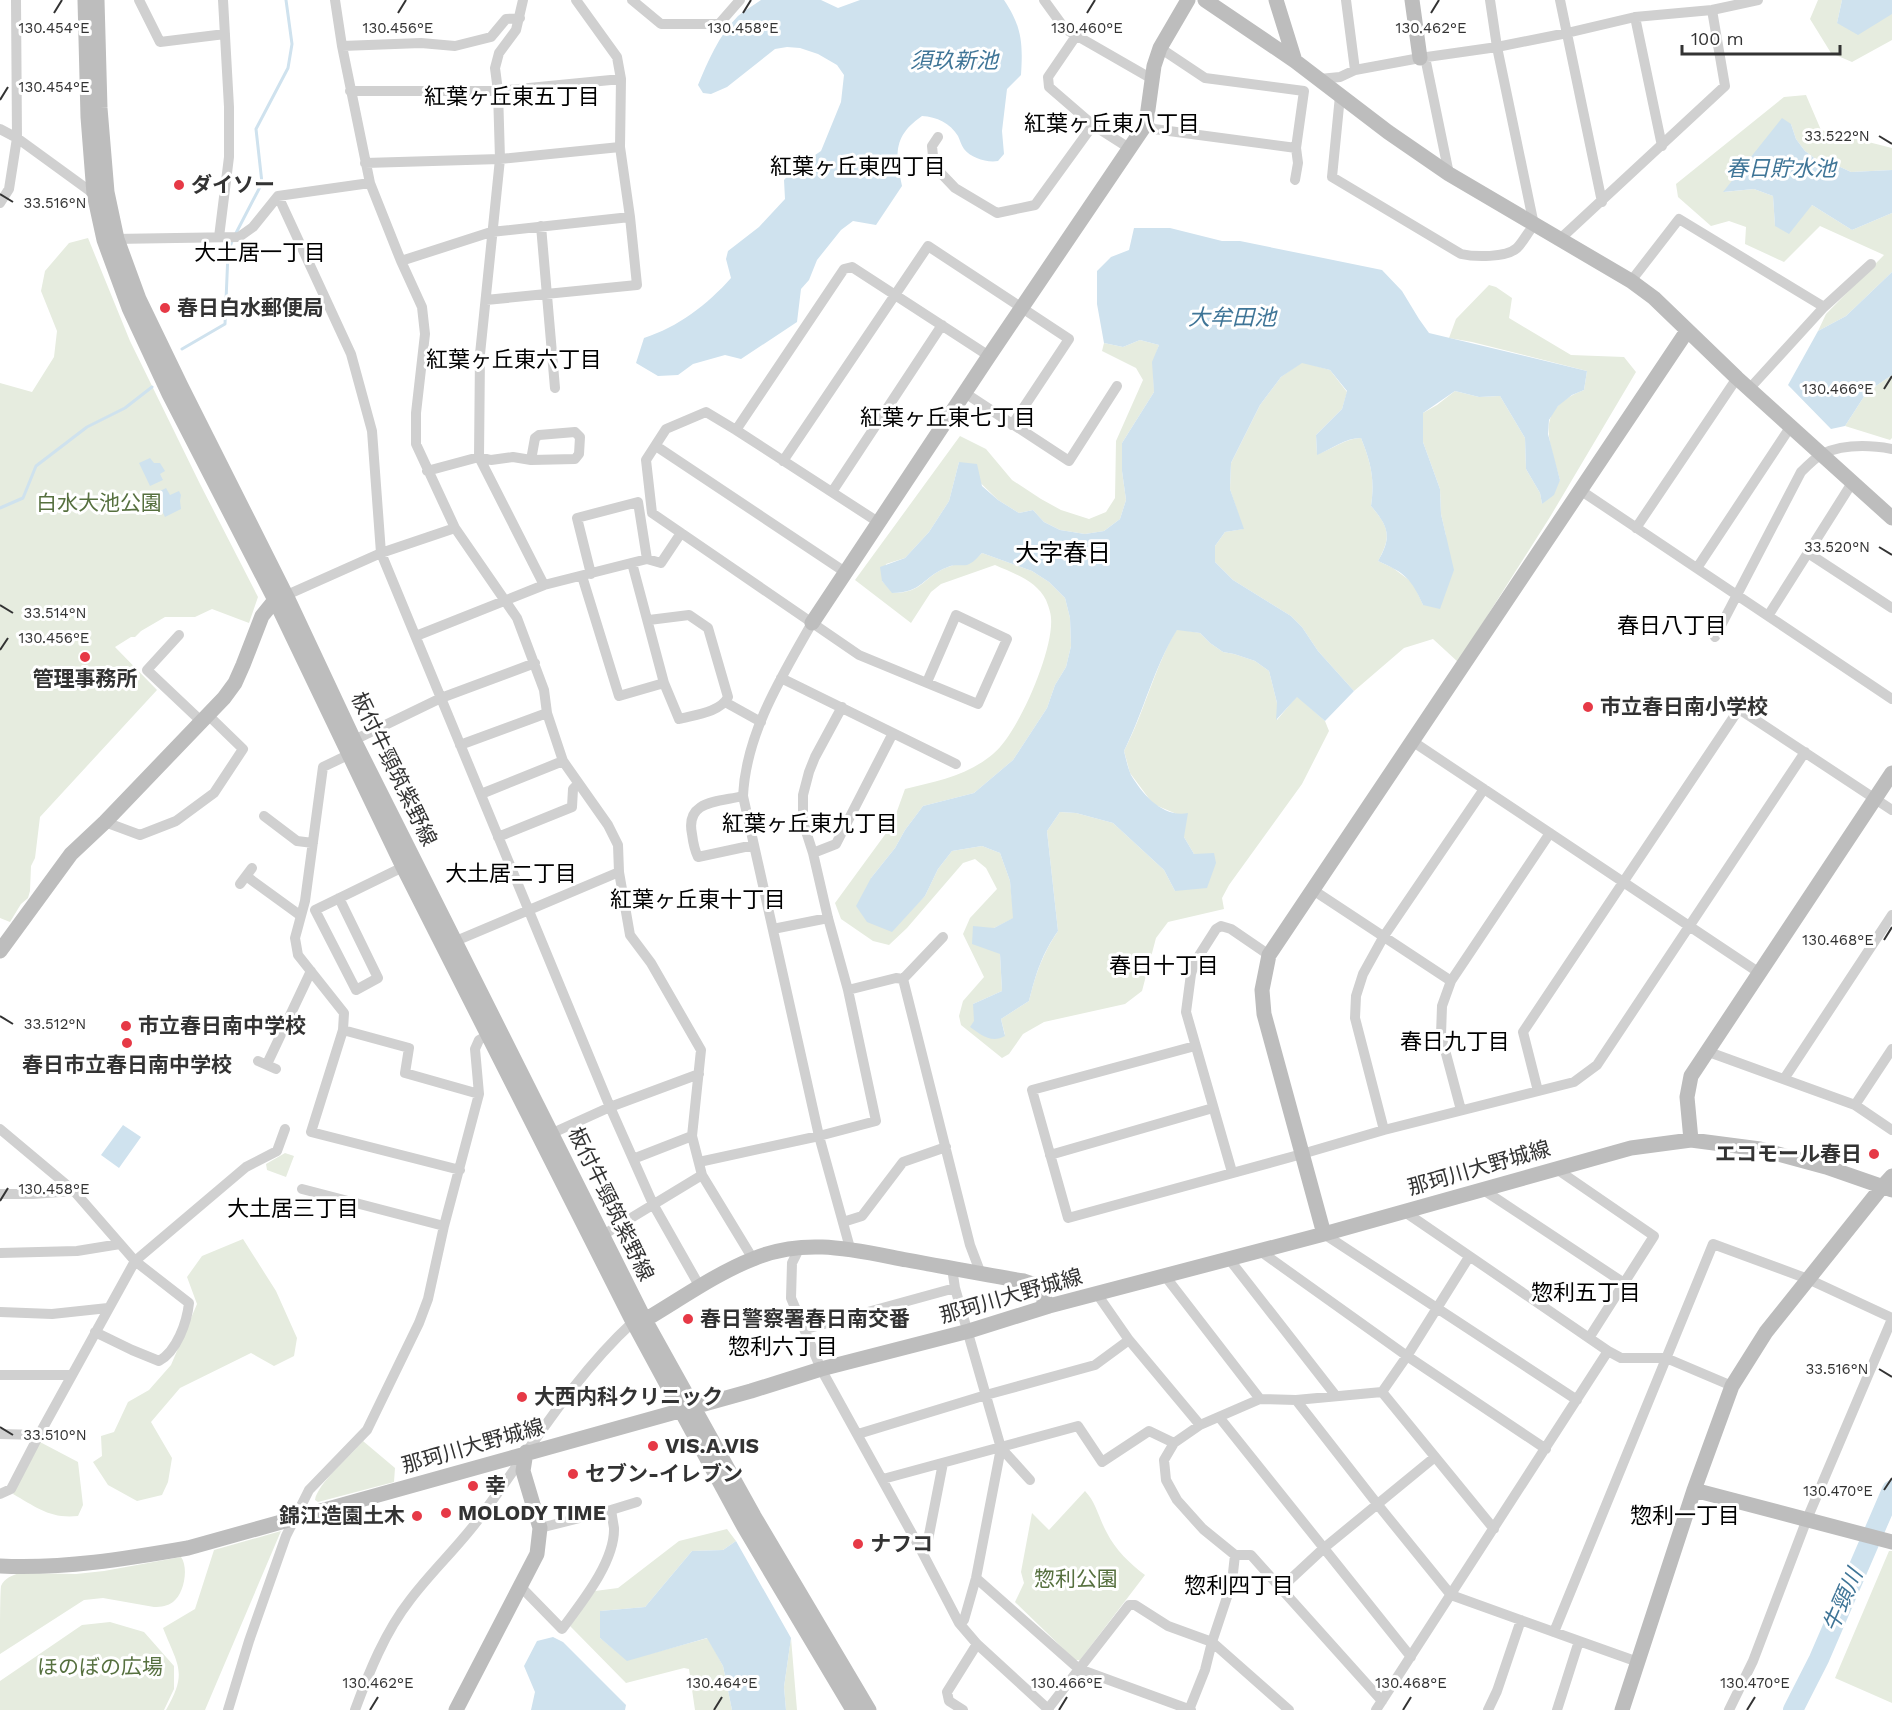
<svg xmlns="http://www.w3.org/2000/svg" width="1892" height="1710" font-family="'Work Sans','Noto Sans JP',sans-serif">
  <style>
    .green { fill: #e6ecdf }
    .water { fill: #cfe2ee }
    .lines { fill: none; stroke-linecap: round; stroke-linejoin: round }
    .stream { stroke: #cfe2ee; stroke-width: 3 }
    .river { stroke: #cfe2ee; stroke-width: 20 }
    .street { stroke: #d0d0d0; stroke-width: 10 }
    .secondary { stroke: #bdbdbd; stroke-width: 15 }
    .ticks { fill: none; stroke: #333; stroke-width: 2 }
    .poi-dot { fill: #e63946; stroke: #fff; stroke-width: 2 }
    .labels { text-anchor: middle; stroke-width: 6; stroke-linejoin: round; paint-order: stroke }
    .poi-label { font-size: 21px; font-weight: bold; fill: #333; stroke: #fff; text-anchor: start }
    .park-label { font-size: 21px; fill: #56703f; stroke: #fff }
    .street-label { font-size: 21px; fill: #333; stroke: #fff }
    .water-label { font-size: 22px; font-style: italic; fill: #3f7597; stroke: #fff }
    .neighbourhood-label { font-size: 22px; fill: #000; stroke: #fff }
    .quarter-label { font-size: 24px; fill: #000; stroke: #fff }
    .ticks-label { font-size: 15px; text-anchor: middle; fill: #333; stroke: #fff; stroke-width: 6; stroke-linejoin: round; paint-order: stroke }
  </style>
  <rect width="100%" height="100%" fill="#fff"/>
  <path class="green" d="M1818,0H1842L1837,23L1892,14V40L1852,62L1831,53L1810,19Z
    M1806,95L1821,130L1892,148V170L1851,172L1836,165L1821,163L1805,151L1796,139L1791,124L1724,192L1754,189L1773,196L1775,226L1812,205L1852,230L1892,213V272L1846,316L1818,331L1826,314L1884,255L1820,226L1784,262L1745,244L1746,227L1729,221L1711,226L1678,197L1676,184L1784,97Z
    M88,238L130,341L200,484L258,597L249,623L212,609L195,617H165L141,631L135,637H131L115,647L157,690L40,817L35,858L31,866L30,891L28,898L21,904L10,922L0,918V383L32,392L54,357L57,331L41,291L45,271L69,243Z
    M1489,285L1496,287L1512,298L1509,318L1571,355L1624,357L1636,372L1550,517L1458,662L1433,639L1404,648L1354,691L1318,651L1302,627L1291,616L1233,580L1215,562V546L1225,532L1243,529L1230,489L1231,463L1260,405L1281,377L1302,362L1330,370L1347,392L1342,409L1316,435L1317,454C1332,450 1345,438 1361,438C1371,463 1375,479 1371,506C1389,527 1392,536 1378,561L1393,568L1413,583L1423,605L1446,536L1441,514L1440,489L1423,442V413L1437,405L1455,391L1479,397L1500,396L1525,438L1526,469L1540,493L1542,504L1560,480C1549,439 1533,410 1584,390L1587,371L1472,342L1449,338L1456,319Z
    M1140,340L1159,345L1153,362L1154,392L1122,443V471L1126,500L1120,519L1104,531L1085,534L1060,530L1044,522L1033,510L1019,513L998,500L959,462L949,501L929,532L905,558L886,564L882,581L893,593C924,593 923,576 948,567C965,560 963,570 982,553L1032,571L1049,582L1065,598L1070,618L1071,646L1066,667L1055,685L1047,708L1013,760L974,793L923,806L905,830L895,848L871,878L908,912L925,896L938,869L952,851L982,846L1000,853L1010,881L1014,918L994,928L1000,954L1002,991L973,1004L1005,1035L1001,1019L1029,1001C1035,975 1043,953 1058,931L1047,831L1060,812L1076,813L1113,823L1164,870L1175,891L1194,854L1184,837L1179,815L1153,804L1130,773L1124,751C1145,711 1154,668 1177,629L1200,633L1210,643L1223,652L1234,654L1255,661L1269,671L1277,703V720L1297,696L1325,721L1329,731L1302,784L1229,885L1222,898L1224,909L1168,922L1156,938L1142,991L1125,1004L1044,1022L1023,1034L1009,1054L1002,1058L961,1025L959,1016L963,1001L984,977L963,934L970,918L997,889L986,868L975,859L963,863L907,928L889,945L873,941L841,919L835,903L892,825L905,789C937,781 967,776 993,754C1018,734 1054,650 1051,618C1051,613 1048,605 1046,600C1037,581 1013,573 995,565L941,584L931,592L911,623L855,580L960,436L986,449L1012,480L1041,499L1061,510L1089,519L1106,512L1115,498L1116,441L1143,380L1136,368L1102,351L1104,343L1123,347Z
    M1892,375V438L1890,440L1845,426L1867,392Z
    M285,1153L294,1156L286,1177L267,1170L266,1164Z
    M243,1239L276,1291L297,1338L294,1356L274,1366L251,1353L180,1388L151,1422L172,1458L168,1482L162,1495L137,1501L108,1485L93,1462L102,1456L101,1436L114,1432L128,1402L149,1390L171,1365L197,1304L187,1277L202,1256Z
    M363,1441L395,1468L394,1482L318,1502L315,1500C317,1484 352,1454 363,1441Z
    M40,1442L78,1462L83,1505L78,1516C50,1519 36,1507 13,1494Z
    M1085,1491C1096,1502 1099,1519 1107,1533C1115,1549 1130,1564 1145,1575L1080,1660H1075L1015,1602L1024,1583L1021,1572L1032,1513L1049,1530Z
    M727,1529L736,1541L723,1550L692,1551L645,1607L600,1611V1638L627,1660L708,1638L723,1666L732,1710H695L689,1669L684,1668L626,1683L570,1626L595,1591L618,1588L679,1541Z
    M281,1531L205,1710H166C188,1672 178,1666 163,1628L195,1609L214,1550Z
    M1889,1551H1892V1703L1835,1678Z
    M181,1557C189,1568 184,1594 173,1602C168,1606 161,1607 154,1607L103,1598L84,1600L0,1654C0,1642 0,1594 1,1586C4,1578 13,1575 20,1573L76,1574L104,1571Z
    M110,1622L144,1632L174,1666V1689L164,1710H0V1681L82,1625Z
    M791,1638L797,1710H786L784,1687Z"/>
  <path class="water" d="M761,0H821L838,8L860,0H1004C1022,27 1023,43 1021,75L1007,89L1002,131L1004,154L998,161C987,163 971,158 964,149C961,145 960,140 958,136C950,123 937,117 922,116C893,136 895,154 902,186L876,225L853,221L841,230L817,260L809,280L801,289L797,322L741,359L725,355L693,364L678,375L658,376L636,363L644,338C678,327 707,305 731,278L726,259L728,251L759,227L785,199L784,180L793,170L821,151L841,102L844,75L837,65L818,54L800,48L787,47L775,49L727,87L711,94L703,93L698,85C708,61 719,35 738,16C745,10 754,5 761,0Z
    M1842,0H1892V14L1858,35L1837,23Z
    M1782,118L1791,124L1796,139L1805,151L1821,163L1836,165L1851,172L1892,170V213L1852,230L1812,205L1789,234L1775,226L1773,196L1754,189L1723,192Z
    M1134,228H1170L1222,241H1240L1382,270L1402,291L1419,319L1429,333L1587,371L1584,390L1572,395L1558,406L1549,420L1548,434L1560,480L1554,495L1542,504L1540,493L1526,469L1525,438L1500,396L1479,397L1455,391L1423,413V442L1440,489L1441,514L1454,570L1440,609L1423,605C1411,578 1405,573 1378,561C1392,537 1389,527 1371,506C1375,479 1371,463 1361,438C1345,438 1332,449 1317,455L1316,435L1342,409L1347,391L1330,370L1302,363L1281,377L1260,405L1231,463L1230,489L1244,529L1225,532L1215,546V562L1233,580L1291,616L1302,627L1318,651L1354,691L1325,721L1297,697L1276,720L1277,703L1269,671L1255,661L1234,654L1223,652L1210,643L1200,633L1177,630C1154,667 1144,711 1124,751C1126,759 1128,768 1131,775C1143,795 1163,818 1188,813L1184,837L1194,854L1214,853L1216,863L1207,888L1175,891L1164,870L1113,823L1076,813L1060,812L1047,831L1058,931C1042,954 1036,973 1029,1001L1001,1019L1005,1036C991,1044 980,1034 970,1027L974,1021L973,1004L1002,991L1000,954L972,944L973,926L994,928L1013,918L1010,881L1000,853L982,846L952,851L938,869L925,896L892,932L867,922L856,906L871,878L895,848L905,830L923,806L974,793L1013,760L1047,708L1055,685L1066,667L1071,646L1070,618L1065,598L1049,582L1032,571L982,553C978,557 973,563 967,565C961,566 954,564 948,567C923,576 923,593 892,593L882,581L880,567L905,558L929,532L949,501L959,462L977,464L982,486L998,500L1019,513L1033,510L1044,522L1060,530L1085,534L1104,531L1120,519L1126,500L1122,471V443L1154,392L1152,362L1159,345L1140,340L1123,347L1104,343L1097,304V271L1111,257L1129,250Z
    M1892,272V375L1867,392L1845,426L1831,429L1788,385L1818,331L1846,316Z
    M150,458L154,463H160L165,471L160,474L163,480L150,486L139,463Z
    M166,488L170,495L179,491L181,495L180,501L181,509L165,517L154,494Z
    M123,1125L141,1137L119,1168L101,1155Z
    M736,1541L791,1638L784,1687L786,1710H732L723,1666L707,1638L627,1661L600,1638V1611L645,1607L692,1551L723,1550Z
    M553,1637L563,1642L626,1705L625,1710H531L535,1692L524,1666L537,1641Z"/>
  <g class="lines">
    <path class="stream" d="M235,235L262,183L256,129L288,68L292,44L286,0
      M182,349L225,324L228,253L232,241
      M0,508L23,498L36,466L87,427L125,408L152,387"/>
    <path class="river" d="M1793,1710L1819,1659L1892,1490"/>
    <path class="street" d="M139,0L160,42L225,34
      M335,0L342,46L370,183L401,261L422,307L425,334L416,413V444L455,528L517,618L544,690L547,713L563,761L608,825L618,845L619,872L630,935L651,963L701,1050L692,1136L702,1175L753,1259
      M523,0L516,30L499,53L495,68L498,91L500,159L480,354L479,457L544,585
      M632,0L661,24H719L740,0
      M1044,0L1065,29L1152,79
      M1346,0L1355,70
      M1560,0L1602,202
      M1635,17L1662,146
      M1076,36L1048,77L1049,87L1093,125L1129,148
      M342,46L421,43L455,46L491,37L506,19L520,18
      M1420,58L1426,62L1449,174
      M1320,79L1340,77L1355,70L1420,58L1497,47L1567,33L1635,17L1712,10L1758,0
      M350,91H498L621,79
      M1340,96L1332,177L1461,254C1474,257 1506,258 1517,248C1523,242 1528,232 1534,225L1497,47L1490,0
      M1146,124L1154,129L1296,148L1304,91L1205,78L1160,48
      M0,129L17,138L94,194
      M938,137L932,146L934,166L955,188L997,213L1035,205L1093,125
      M365,163L500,159L620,147
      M1295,180L1298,163L1296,148
      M278,196L351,354L372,431L381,553L610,1107L653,1204L700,1287
      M0,203L9,189L17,138L16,0
      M541,226L555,388
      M219,237L229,157V107L223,0
      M113,239L239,237L253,227L278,196L370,183
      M1559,240L1725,86L1712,10
      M401,261L491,232L630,217L620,147L621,79L617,57L576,0
      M1631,281L1679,219L1824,307
      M486,300L637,285L630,217
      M1750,388L1824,307L1871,264
      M965,393L1069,461L1117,386
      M736,430L706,412L666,429L646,460L652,513L859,655L978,704L1007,639L956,615L927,682
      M656,446L845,572
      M783,461L928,246L1069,339L1012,425
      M427,471L479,457L491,460L513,457L531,460L575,459L579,454L580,437L575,432L539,435L535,438L531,460
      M1580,490L1892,699
      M832,492L942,325
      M878,522L736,430L844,269L852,267L989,356
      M1636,528L1737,378
      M1808,553L1892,608
      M632,563L664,683L679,719C694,715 721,712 728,697L708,628L689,615L649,620
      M1697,568L1791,426
      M591,574L577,518L638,502L647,559
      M582,576L619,696L664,683
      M280,598L381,553L455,528
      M1768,616L1852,483
      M812,623C782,676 746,733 743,796L819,1136L850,1248
      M179,635L147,670L202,722
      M416,636L544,585L647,559L661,563L681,533
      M1715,637L1801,472C1807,466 1815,458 1822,454C1844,444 1870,445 1892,449
      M781,678L956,764
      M725,702L761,722
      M1412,741L1758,972
      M348,743L441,698L535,663
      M460,745L547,713
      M481,794L563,761
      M743,796C718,802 685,800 692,834C693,842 694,849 698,857L754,845
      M264,816L297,841L313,843
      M105,822L140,835L176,821L214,793L243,749L208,715
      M498,837L572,807L573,789L578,784
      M813,853L836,844L893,733
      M246,876L301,916
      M240,884L252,868
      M1313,890L1451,981
      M339,898L378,978L356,990L315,910L403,867
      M773,929L828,918
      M451,943L619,872
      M903,979L943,937
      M848,990L896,978L903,979L970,1245L981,1274
      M343,1030L344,1013L298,955L295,938L305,901L323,767L350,754
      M1195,1046L1032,1090L1068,1218L1302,1154L1384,1130L1574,1082L1597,1065L1805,752
      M1706,1051L1855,1105L1892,1130
      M258,1061L276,1069
      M267,1064L311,971
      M1784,1079L1892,915
      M1538,1091L1523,1032L1739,709L1892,810
      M1855,1105L1892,1049
      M1461,1110L1441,1035L1442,1006L1451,981L1550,833
      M0,1129L74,1191L135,1261L189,1303C187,1322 177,1351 159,1361L132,1350L95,1332
      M1384,1130L1355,1018L1356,996L1363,974L1384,936L1484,789
      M546,1136L610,1107L699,1074
      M1050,1155L1213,1108
      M633,1159L692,1136
      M699,1162L819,1136L876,1121L848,990L828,918L813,853L803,822V795L809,772L815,757L842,707
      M1555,1168L1654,1236L1589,1338
      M460,1170L311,1132L343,1030L409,1048L405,1073L479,1094
      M1232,1172L1186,1012L1191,974L1195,962L1216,929L1221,926L1231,929L1269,955
      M302,1189L444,1226
      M1482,1189L1624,1283
      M0,1194H33L74,1191
      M1405,1212L1608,1351L1621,1358H1666L1732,1386
      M843,1222L862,1216L903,1162L946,1147
      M1324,1234L1577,1400
      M603,1235L702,1175
      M800,1247L792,1263L791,1298L821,1369L921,1550L959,1623L977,1644L1049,1710
      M1260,1251L1407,1356L1546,1449
      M0,1253L77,1251L120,1244
      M1469,1257L1407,1356L1382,1392L1494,1529
      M1229,1259L1336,1396
      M952,1268L955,1288L1001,1448L976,1578L964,1620L959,1623
      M1165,1276L1260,1399
      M1097,1294L1129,1340L1200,1425
      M0,1312L52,1314L108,1308
      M806,1329L955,1288
      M0,1375H72
      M1296,1400L1378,1505L1451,1595L1579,1641
      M1219,1417L1411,1657
      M0,1434L39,1435
      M858,1434L986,1395L1095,1365L1129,1340
      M1001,1448L1030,1480
      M883,1479L1078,1426L1102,1462L1149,1431L1174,1443
      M0,1494L11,1489L39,1435L135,1261L246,1167L277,1151L285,1129
      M611,1510L637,1502
      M921,1550L927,1545L943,1463
      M1235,1555H1251L1382,1701
      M976,1578L1079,1669L1191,1710
      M520,1586L562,1629C581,1603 615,1562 614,1528C613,1522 612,1516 611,1510L540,1528
      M1281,1588L1324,1548L1435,1457
      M1554,1632L1713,1244L1808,1279L1892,1318
      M228,1710L249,1641L286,1536L309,1490L367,1430L419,1323L428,1299L444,1226L479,1094L475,1049L479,1040L488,1035
      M355,1710C369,1672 385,1632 410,1600C431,1572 457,1548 478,1520C529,1452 571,1379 633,1322
      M963,1710L949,1701L947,1692L977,1644
      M1047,1710L1129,1605H1135L1168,1626L1212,1642L1289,1710
      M1189,1710L1205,1670L1212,1642L1232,1582L1235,1555L1203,1529L1177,1500L1166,1480L1164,1460L1174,1443L1200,1425L1260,1399L1296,1400L1382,1392
      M1376,1710L1608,1351
      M1488,1710L1497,1691L1521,1620
      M1557,1710L1579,1641L1638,1662
      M1729,1710L1753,1661L1807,1519L1892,1319"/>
    <path class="secondary" d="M85,0L88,117L94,194L104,240L129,308L169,394L275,600L403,867L633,1322L744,1527L853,1710
      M97,0L100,108L107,192L117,239L139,299L181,386L287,597L354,740L645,1320L754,1516L869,1710
      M1205,0L1295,61L1388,132L1449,174L1631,281L1654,298L1737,378L1892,518
      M1276,0L1295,61
      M1412,0L1420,58
      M812,623L989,356L1146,124L1154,66L1160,48L1188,0
      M0,951L71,854L105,822L224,698L235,683L243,665L262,616L275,600
      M1691,1140L1687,1097L1691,1076L1892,773
      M1324,1234L1264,1014L1262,990L1269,955L1687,331
      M645,1320C679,1300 717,1273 753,1259C805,1237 854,1250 907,1260C946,1267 985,1275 1024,1281L1033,1284L1049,1306
      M1694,1490L1892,1542
      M0,1566C64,1569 125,1559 188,1548L751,1391L821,1369L969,1331L1049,1306L1324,1234L1631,1148L1691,1140L1760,1149L1826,1167L1892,1190
      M456,1710L537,1554L540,1528L523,1471L526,1452
      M1622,1710L1694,1490L1732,1386L1766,1332L1882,1187L1892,1176"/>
  </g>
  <path class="ticks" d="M54,13L62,0M398,13L406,0M743,13L751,0M1087,13L1095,0M1431,13L1439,0M0,100L8,87M1879,136L1892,144M0,194L13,202M1884,389L1892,376M1879,547L1892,555M0,605L13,613M0,650L8,638M1884,940L1892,927M0,1016L13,1024M0,1201L8,1188M1879,1369L1892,1377M0,1427L13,1435M1884,1490L1892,1478M370,1710L378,1697M714,1710L722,1697M1059,1710L1067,1697M1403,1710L1411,1697M1747,1710L1755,1697"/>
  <g class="poi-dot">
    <circle cx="179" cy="185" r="6"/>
    <circle cx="165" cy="308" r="6"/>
    <circle cx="85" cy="657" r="6"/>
    <circle cx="1588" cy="707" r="6"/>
    <circle cx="126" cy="1026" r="6"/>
    <circle cx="127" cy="1043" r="6"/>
    <circle cx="1874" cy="1154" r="6"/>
    <circle cx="688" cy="1319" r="6"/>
    <circle cx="522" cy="1397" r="6"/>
    <circle cx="653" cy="1446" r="6"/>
    <circle cx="573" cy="1474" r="6"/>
    <circle cx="473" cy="1486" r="6"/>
    <circle cx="446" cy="1513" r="6"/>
    <circle cx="417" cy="1516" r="6"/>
    <circle cx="858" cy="1544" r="6"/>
  </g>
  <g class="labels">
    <g class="poi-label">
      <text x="191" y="192">ダイソー</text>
      <text x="177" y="315">春日白水郵便局</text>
      <text x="85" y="686" text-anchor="middle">管理事務所</text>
      <text x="1600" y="714">市立春日南小学校</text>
      <text x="138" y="1033">市立春日南中学校</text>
      <text x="127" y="1072" text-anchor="middle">春日市立春日南中学校</text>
      <text x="1862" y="1161" text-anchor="end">エコモール春日</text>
      <text x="700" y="1326">春日警察署春日南交番</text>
      <text x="534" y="1404">大西内科クリニック</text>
      <text x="665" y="1453">VIS.A.VIS</text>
      <text x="585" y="1481">セブン-イレブン</text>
      <text x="485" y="1493">幸</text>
      <text x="458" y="1520">MOLODY TIME</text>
      <text x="405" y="1523" text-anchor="end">錦江造園土木</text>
      <text x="870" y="1551">ナフコ</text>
    </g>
    <g class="park-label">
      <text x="99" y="510">白水大池公園</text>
      <text x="1076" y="1586">惣利公園</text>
      <text x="100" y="1674">ほのぼの広場</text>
    </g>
    <g class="street-label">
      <text transform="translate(394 769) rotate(64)" y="7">板付牛頸筑紫野線</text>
      <text transform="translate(1479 1168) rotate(-16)" y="7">那珂川大野城線</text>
      <text transform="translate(611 1204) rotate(64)" y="7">板付牛頸筑紫野線</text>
      <text transform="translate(1011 1296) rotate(-16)" y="7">那珂川大野城線</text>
      <text transform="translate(473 1446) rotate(-16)" y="7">那珂川大野城線</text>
    </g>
    <g class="water-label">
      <text x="954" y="68">須玖新池</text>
      <text x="1781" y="176">春日貯水池</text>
      <text x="1232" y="325">大牟田池</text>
      <text transform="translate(1842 1600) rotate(-66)" y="8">牛頸川</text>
    </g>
    <g class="neighbourhood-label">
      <text x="512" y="104">紅葉ヶ丘東五丁目</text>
      <text x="1112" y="131">紅葉ヶ丘東八丁目</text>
      <text x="858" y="174">紅葉ヶ丘東四丁目</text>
      <text x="260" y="260">大土居一丁目</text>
      <text x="514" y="367">紅葉ヶ丘東六丁目</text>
      <text x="948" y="425">紅葉ヶ丘東七丁目</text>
      <text x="1672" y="633">春日八丁目</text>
      <text x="810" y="831">紅葉ヶ丘東九丁目</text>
      <text x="511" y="881">大土居二丁目</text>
      <text x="698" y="907">紅葉ヶ丘東十丁目</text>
      <text x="1164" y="973">春日十丁目</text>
      <text x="1455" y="1049">春日九丁目</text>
      <text x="293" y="1216">大土居三丁目</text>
      <text x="1586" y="1300">惣利五丁目</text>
      <text x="783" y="1354">惣利六丁目</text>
      <text x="1685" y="1523">惣利一丁目</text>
      <text x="1239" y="1593">惣利四丁目</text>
    </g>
    <g class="quarter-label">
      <text x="1063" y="561">大字春日</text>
    </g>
  </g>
  <g class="ticks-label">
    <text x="54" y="33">130.454°E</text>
    <text x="398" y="33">130.456°E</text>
    <text x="743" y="33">130.458°E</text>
    <text x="1087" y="33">130.460°E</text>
    <text x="1431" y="33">130.462°E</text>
    <text x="54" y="92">130.454°E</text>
    <text x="1837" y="141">33.522°N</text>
    <text x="55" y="208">33.516°N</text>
    <text x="1838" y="394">130.466°E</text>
    <text x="1837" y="552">33.520°N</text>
    <text x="55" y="618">33.514°N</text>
    <text x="54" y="643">130.456°E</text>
    <text x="1838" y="945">130.468°E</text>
    <text x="55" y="1029">33.512°N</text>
    <text x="54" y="1194">130.458°E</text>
    <text x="1837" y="1374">33.516°N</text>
    <text x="55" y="1440">33.510°N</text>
    <text x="1838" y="1496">130.470°E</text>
    <text x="378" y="1688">130.462°E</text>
    <text x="722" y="1688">130.464°E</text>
    <text x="1067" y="1688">130.466°E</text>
    <text x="1411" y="1688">130.468°E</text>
    <text x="1755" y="1688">130.470°E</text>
  </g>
  <path d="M1682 45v9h158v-9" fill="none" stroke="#333333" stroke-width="3"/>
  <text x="1691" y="45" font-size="18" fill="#333333" stroke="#ffffff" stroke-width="4.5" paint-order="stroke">100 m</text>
</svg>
